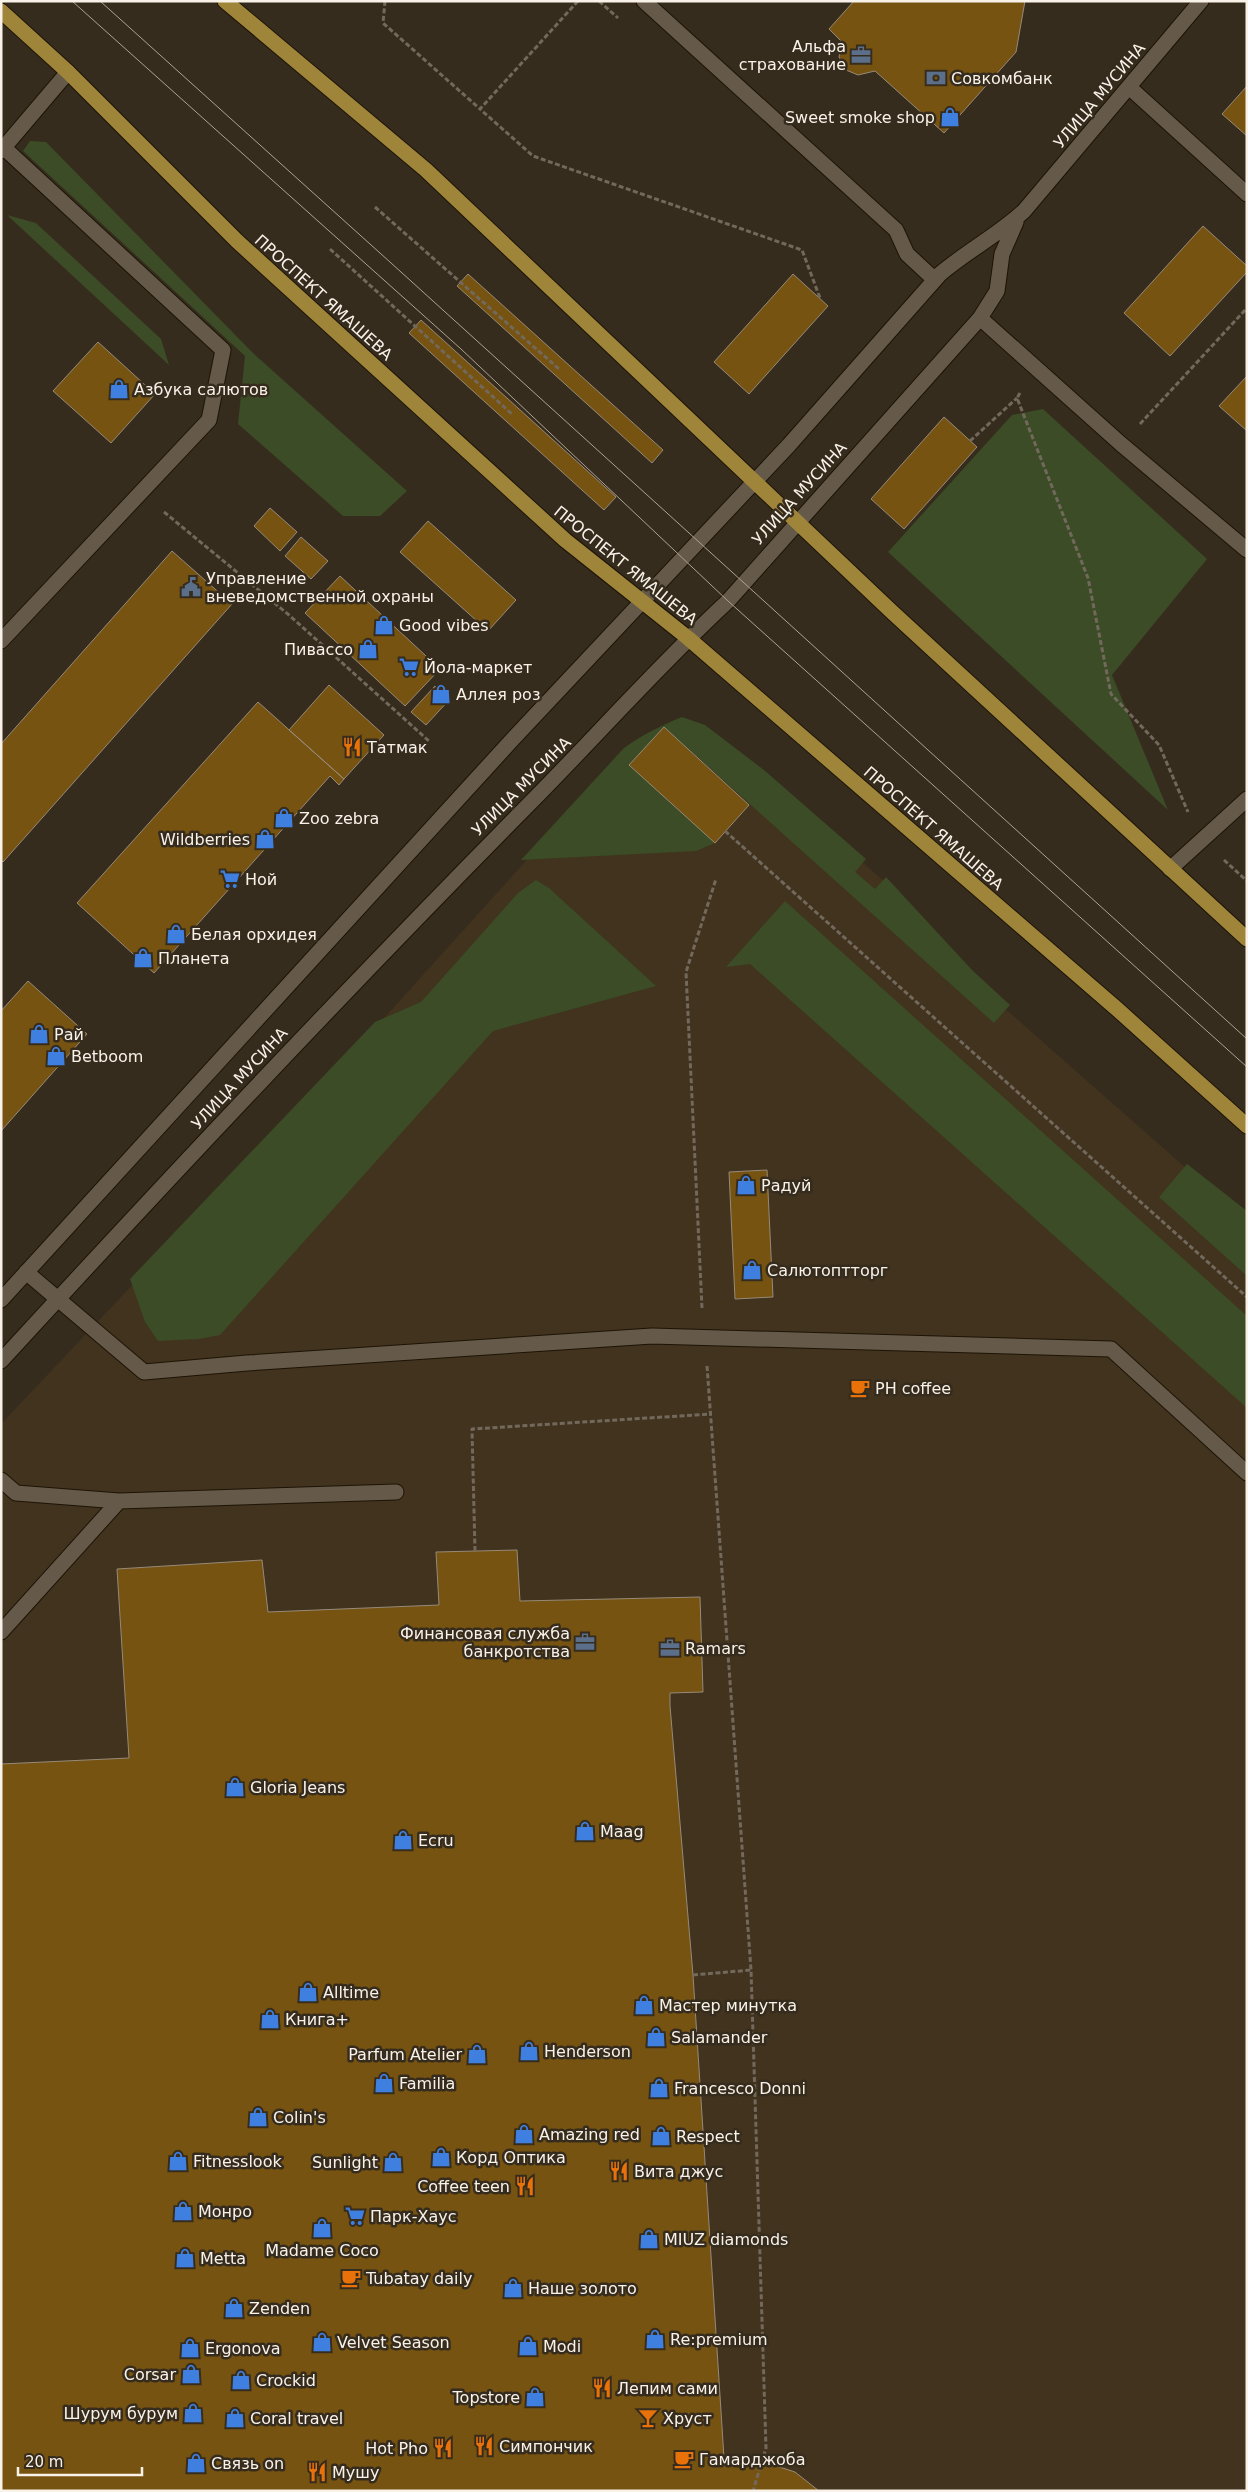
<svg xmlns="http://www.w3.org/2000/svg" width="1248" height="2492" font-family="'DejaVu Sans',sans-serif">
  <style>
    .built { fill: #41331e }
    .green { fill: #3b4c26 }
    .building { fill: #775311; stroke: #968a79 }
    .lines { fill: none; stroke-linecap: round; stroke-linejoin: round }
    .minor-casing { stroke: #1d1406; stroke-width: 17 }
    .major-casing { stroke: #1d1406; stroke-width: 17 }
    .path { stroke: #72695c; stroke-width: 3; stroke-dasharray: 5 2.5; stroke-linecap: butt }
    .minor { stroke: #655a49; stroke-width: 15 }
    .major { stroke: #9e853a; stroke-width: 15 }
    .tram { stroke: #aba397; stroke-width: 1 }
    .labels { text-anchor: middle; stroke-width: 5; stroke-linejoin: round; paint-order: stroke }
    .poi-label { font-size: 16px; fill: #f9f2e9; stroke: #362c1d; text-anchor: start }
    .street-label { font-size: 16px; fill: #f9f2e9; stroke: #362c1d }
  </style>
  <rect width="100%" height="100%" fill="#362c1d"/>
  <path class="built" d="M682,722L859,859L887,884L1002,1006L1187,1169L1247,1216V2491H1V1424L377,1026L532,854L647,738Z"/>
  <path class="green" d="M30,141L46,142L254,354L407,491L380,516H343L238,424L245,356L23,151Z
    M7,215L36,223L161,339L169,365Z
    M1043,409L1207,559L1112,675L1168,810L888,552L1012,415Z
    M682,717L705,725L764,770L866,859L855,872L875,889L886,877L972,970L1010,1005L994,1023L664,727L629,765L715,843L696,851L521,860L624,748C642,735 662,725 682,717Z
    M536,880L549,888L656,986L493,1031L220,1335L199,1339L158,1341L145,1322L130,1279L375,1022L421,1002L518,893Z
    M785,901L1247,1316V1408L750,964L726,967Z
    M1187,1164L1247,1211V1276L1159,1197Z"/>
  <path class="building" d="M854,1H1025L1016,52L944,133L875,71L858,75L846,70L839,57L842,42L829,29Z
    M1247,86V136L1222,114Z
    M1203,226L1247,266V272L1170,356L1124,313Z
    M468,274L663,450L652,463L457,286Z
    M793,274L828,306L749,394L714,362Z
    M421,320L616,497L604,510L409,333Z
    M98,342L155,394L111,443L53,391Z
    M1247,376V431L1219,406Z
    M944,417L977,447L904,529L871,499Z
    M270,508L297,532L280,551L254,526Z
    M428,521L516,600L488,631L400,552Z
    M301,537L328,561L311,579L285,556Z
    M172,551L232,604L3,862L1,860V744Z
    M340,576L440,669L405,706L305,613Z
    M329,685L384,735L344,779L289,730Z
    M435,686L450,699L426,725L411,712Z
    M258,702L344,779L339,785L330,776L154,973L77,903Z
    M664,727L749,805L715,843L629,765Z
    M28,981L87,1034L1,1131V1011Z
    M767,1170L773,1297L735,1299L729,1172Z
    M517,1550L520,1601L700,1597L703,1692L670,1693V1706L693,1975L724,2458L755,2459L795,2472L819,2491H1V1764L129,1758L117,1569L262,1560L268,1612L439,1605L436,1552Z"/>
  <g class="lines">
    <defs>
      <path id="minor" d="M644,1L896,230L907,254L935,280
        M1129,87L1247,194
        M1,145L223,350L209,420L1,641
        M1,151L68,72
        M980,318L1121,444L1247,550
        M1170,869L1247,799
        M26,1272L144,1372L247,1363L652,1336L1111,1349L1247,1473
        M1,1300L511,741L789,445L940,274C967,251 998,235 1024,211L1201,1
        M1,1361C176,1170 354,981 536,797C600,732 661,663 728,601L980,318L997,291L1002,254L1016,222
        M1,1480L16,1493L119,1501L396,1492
        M1,1632L119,1501"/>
      <path id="major" d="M225,1L426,170L891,611L1247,939
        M1,11L68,72L237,241L565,540L688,638L1117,1009L1247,1126"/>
    </defs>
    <use href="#minor" class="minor-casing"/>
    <use href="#major" class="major-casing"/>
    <path class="path" d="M385,1L383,23L480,109
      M578,1L480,109L533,156L802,250L820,298
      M599,1L618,18
      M375,207L559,369
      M330,249L513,415
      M1020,393L1017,398L1088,578L1111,694L1159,745L1188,812
      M1140,424L1247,308
      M970,441L1017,398
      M164,512L289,615L430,742
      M725,831L1247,1297
      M1224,860L1247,881
      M702,1308L686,972L716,879
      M707,1366L751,1970L766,2448L753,2491
      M475,1551L472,1429L712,1414
      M693,1975L751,1970"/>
    <use href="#minor" class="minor"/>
    <use href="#major" class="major"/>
    <path class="tram" d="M72,1L461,349L728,601L1247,1067
      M100,1C484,345 864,693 1247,1039"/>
  </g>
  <defs>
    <symbol id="office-bare" viewBox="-9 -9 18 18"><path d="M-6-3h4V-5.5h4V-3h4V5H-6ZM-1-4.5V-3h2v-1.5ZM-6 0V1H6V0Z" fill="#5c6f8a" stroke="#362c1d" stroke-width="2.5" paint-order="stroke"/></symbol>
    <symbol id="bank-bare" viewBox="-9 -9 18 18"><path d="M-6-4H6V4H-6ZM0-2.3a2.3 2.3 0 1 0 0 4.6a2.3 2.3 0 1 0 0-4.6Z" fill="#5c6f8a" stroke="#362c1d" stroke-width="2.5" paint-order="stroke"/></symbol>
    <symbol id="shop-bare" viewBox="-9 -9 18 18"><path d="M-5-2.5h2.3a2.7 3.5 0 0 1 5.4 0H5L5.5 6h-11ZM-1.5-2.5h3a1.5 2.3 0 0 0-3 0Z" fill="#3f7fe0" stroke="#362c1d" stroke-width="2.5" paint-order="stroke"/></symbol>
    <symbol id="civic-bare" viewBox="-9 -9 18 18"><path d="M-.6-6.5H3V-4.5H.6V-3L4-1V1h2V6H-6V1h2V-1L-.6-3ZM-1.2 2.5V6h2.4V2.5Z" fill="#5c6f8a" stroke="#362c1d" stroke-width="2.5" paint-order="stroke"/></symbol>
    <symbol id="supermarket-bare" viewBox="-9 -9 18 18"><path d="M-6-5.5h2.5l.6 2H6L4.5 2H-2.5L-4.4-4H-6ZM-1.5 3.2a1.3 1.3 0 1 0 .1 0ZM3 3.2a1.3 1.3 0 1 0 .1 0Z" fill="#3f7fe0" stroke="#362c1d" stroke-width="2.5" paint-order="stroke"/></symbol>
    <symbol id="restaurant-bare" viewBox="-9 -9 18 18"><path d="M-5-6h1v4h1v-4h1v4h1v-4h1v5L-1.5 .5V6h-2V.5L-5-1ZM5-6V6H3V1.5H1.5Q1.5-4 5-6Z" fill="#e8710a" stroke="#362c1d" stroke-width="2.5" paint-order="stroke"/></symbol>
    <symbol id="cafe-bare" viewBox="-9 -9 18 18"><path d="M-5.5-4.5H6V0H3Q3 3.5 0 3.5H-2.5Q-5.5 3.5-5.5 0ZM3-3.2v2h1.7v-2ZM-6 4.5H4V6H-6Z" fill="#e8710a" stroke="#362c1d" stroke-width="2.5" paint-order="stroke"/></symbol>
    <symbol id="bar-bare" viewBox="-9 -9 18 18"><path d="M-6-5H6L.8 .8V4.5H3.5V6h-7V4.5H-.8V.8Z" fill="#e8710a" stroke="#362c1d" stroke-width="2.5" paint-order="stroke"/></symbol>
  </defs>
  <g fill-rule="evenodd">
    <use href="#office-bare" x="847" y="41" width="28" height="28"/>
    <use href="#bank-bare" x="922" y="64" width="28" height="28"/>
    <use href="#shop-bare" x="936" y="103" width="28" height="28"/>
    <use href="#shop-bare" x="105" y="375" width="28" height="28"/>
    <use href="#civic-bare" x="177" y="573" width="28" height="28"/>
    <use href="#shop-bare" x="370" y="611" width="28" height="28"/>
    <use href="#shop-bare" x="354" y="635" width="28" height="28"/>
    <use href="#supermarket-bare" x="395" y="653" width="28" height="28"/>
    <use href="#shop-bare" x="427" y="680" width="28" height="28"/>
    <use href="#restaurant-bare" x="338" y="733" width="28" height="28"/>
    <use href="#shop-bare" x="270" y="804" width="28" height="28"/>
    <use href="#shop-bare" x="251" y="825" width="28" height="28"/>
    <use href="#supermarket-bare" x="216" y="865" width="28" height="28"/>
    <use href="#shop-bare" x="162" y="920" width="28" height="28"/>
    <use href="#shop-bare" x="129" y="944" width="28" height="28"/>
    <use href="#shop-bare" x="25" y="1020" width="28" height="28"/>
    <use href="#shop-bare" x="42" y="1042" width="28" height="28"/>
    <use href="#shop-bare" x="732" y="1171" width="28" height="28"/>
    <use href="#shop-bare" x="738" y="1256" width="28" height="28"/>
    <use href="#cafe-bare" x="846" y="1374" width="28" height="28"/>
    <use href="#office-bare" x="571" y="1628" width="28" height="28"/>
    <use href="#office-bare" x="656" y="1634" width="28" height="28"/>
    <use href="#shop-bare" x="221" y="1773" width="28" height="28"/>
    <use href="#shop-bare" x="571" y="1817" width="28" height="28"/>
    <use href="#shop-bare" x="389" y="1826" width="28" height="28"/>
    <use href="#shop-bare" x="294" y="1978" width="28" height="28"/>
    <use href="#shop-bare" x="630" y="1991" width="28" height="28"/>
    <use href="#shop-bare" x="256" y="2005" width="28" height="28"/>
    <use href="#shop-bare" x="642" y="2023" width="28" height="28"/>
    <use href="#shop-bare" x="515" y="2037" width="28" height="28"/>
    <use href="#shop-bare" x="463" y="2040" width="28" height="28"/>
    <use href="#shop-bare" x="370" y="2069" width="28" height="28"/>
    <use href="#shop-bare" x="645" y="2074" width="28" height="28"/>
    <use href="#shop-bare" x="244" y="2103" width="28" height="28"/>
    <use href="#shop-bare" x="510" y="2120" width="28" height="28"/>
    <use href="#shop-bare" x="647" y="2122" width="28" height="28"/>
    <use href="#shop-bare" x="427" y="2143" width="28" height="28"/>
    <use href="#shop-bare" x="164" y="2147" width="28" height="28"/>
    <use href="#shop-bare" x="379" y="2148" width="28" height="28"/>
    <use href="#restaurant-bare" x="605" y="2157" width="28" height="28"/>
    <use href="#restaurant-bare" x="511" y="2172" width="28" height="28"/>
    <use href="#shop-bare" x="169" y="2197" width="28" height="28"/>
    <use href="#supermarket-bare" x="341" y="2202" width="28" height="28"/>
    <use href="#shop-bare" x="308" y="2214" width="28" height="28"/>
    <use href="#shop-bare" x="635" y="2225" width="28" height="28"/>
    <use href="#shop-bare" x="171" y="2244" width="28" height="28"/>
    <use href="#cafe-bare" x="337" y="2264" width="28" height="28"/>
    <use href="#shop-bare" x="499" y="2274" width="28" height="28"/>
    <use href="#shop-bare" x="220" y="2294" width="28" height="28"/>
    <use href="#shop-bare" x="641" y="2325" width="28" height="28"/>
    <use href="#shop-bare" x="308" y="2328" width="28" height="28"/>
    <use href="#shop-bare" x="514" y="2332" width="28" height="28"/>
    <use href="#shop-bare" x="176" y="2334" width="28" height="28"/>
    <use href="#shop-bare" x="177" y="2360" width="28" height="28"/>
    <use href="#shop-bare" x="227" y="2366" width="28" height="28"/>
    <use href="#restaurant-bare" x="588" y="2374" width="28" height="28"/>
    <use href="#shop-bare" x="521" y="2383" width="28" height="28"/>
    <use href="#shop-bare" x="179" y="2399" width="28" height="28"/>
    <use href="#shop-bare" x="221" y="2404" width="28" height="28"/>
    <use href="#bar-bare" x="634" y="2404" width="28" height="28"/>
    <use href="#restaurant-bare" x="470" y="2432" width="28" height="28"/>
    <use href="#restaurant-bare" x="429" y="2434" width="28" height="28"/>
    <use href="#cafe-bare" x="670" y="2445" width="28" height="28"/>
    <use href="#shop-bare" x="182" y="2449" width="28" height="28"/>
    <use href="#restaurant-bare" x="303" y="2458" width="28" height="28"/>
  </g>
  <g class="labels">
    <g class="poi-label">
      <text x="846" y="52" text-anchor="end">Альфа<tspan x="846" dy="18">страхование</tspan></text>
      <text x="951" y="84">Совкомбанк</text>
      <text x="935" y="123" text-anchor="end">Sweet smoke shop</text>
      <text x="134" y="395">Азбука салютов</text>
      <text x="206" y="584">Управление<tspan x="206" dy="18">вневедомственной охраны</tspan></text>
      <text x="399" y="631">Good vibes</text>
      <text x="353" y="655" text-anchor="end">Пивассо</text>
      <text x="424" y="673">Йола-маркет</text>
      <text x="456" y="700">Аллея роз</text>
      <text x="367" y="753">Татмак</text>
      <text x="299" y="824">Zoo zebra</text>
      <text x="250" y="845" text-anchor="end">Wildberries</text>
      <text x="245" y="885">Ной</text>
      <text x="191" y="940">Белая орхидея</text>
      <text x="158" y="964">Планета</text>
      <text x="54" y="1040">Рай</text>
      <text x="71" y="1062">Betboom</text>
      <text x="761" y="1191">Радуй</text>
      <text x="767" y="1276">Салютоптторг</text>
      <text x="875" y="1394">PH coffee</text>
      <text x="570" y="1639" text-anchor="end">Финансовая служба<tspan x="570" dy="18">банкротства</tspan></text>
      <text x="685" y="1654">Ramars</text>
      <text x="250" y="1793">Gloria Jeans</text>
      <text x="600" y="1837">Maag</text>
      <text x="418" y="1846">Ecru</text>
      <text x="323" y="1998">Alltime</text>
      <text x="659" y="2011">Мастер минутка</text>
      <text x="285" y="2025">Книга+</text>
      <text x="671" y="2043">Salamander</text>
      <text x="544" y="2057">Henderson</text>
      <text x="462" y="2060" text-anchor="end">Parfum Atelier</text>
      <text x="399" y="2089">Familia</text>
      <text x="674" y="2094">Francesco Donni</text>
      <text x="273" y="2123">Colin's</text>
      <text x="539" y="2140">Amazing red</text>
      <text x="676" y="2142">Respect</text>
      <text x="456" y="2163">Корд Оптика</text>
      <text x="193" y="2167">Fitnesslook</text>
      <text x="378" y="2168" text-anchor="end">Sunlight</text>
      <text x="634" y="2177">Вита джус</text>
      <text x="510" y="2192" text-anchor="end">Coffee teen</text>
      <text x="198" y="2217">Монро</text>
      <text x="370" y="2222">Парк-Хаус</text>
      <text x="664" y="2245">MIUZ diamonds</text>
      <text x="322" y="2256" text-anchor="middle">Madame Coco</text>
      <text x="200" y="2264">Metta</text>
      <text x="366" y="2284">Tubatay daily</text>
      <text x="528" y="2294">Наше золото</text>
      <text x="249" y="2314">Zenden</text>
      <text x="670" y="2345">Re:premium</text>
      <text x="337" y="2348">Velvet Season</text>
      <text x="543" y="2352">Modi</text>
      <text x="205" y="2354">Ergonova</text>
      <text x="176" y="2380" text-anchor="end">Corsar</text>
      <text x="256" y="2386">Crockid</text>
      <text x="617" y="2394">Лепим сами</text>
      <text x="520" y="2403" text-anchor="end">Topstore</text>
      <text x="178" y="2419" text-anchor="end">Шурум бурум</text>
      <text x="250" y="2424">Coral travel</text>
      <text x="663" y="2424">Хруст</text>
      <text x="499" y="2452">Симпончик</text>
      <text x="428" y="2454" text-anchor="end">Hot Pho</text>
      <text x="699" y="2465">Гамарджоба</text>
      <text x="211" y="2469">Связь on</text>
      <text x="332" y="2478">Мушу</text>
    </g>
    <g class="street-label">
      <text transform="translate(1099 95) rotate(-50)" y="6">УЛИЦА МУСИНА</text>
      <text transform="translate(324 297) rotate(42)" y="6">ПРОСПЕКТ ЯМАШЕВА</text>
      <text transform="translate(799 493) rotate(-48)" y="6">УЛИЦА МУСИНА</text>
      <text transform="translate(626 565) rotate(39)" y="6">ПРОСПЕКТ ЯМАШЕВА</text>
      <text transform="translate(521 786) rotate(-45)" y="6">УЛИЦА МУСИНА</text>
      <text transform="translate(934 828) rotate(41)" y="6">ПРОСПЕКТ ЯМАШЕВА</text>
      <text transform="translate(239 1078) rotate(-47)" y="6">УЛИЦА МУСИНА</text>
    </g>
  </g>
  <rect width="1248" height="2492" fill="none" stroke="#f9f2e9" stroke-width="5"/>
  <path d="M18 2467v8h124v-8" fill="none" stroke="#f9f2e9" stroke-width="2.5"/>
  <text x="25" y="2467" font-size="15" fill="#f9f2e9" stroke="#362c1d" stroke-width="4" paint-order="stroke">20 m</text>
</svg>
